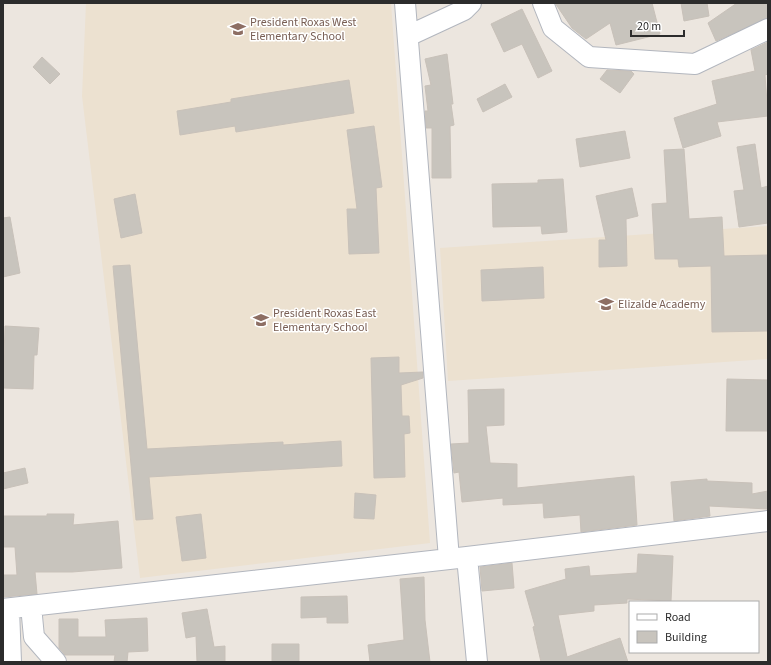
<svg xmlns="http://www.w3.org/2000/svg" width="771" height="665" font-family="'Source Sans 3',sans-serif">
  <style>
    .education { fill: #ece1d0 }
    .building { fill: #c8c4bd; stroke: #c8c1b9 }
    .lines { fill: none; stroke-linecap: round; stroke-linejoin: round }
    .minor-casing { stroke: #b2b6be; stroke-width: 22 }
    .minor { stroke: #fff; stroke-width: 20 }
    .labels { text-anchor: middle; stroke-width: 3; stroke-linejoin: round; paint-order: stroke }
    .education-label { font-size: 12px; fill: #785e54; stroke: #fff; text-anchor: start }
  </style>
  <rect width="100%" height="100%" fill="#ece6df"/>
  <path class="education" d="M86,3H391L430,543L140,578L82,96Z
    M768,226V359L448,381L440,248Z"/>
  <path class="building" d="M555,3H652L660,34L616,45L610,23L586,39L572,28Z
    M681,3H707L709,16L684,21Z
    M737,3H768V18L716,41L708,23Z
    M522,9L552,71L538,78L522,44L504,52L491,24Z
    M768,42V74L765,75L768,116L717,122L721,136L683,148L674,118L717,104L712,81L755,71L751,50Z
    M447,54L453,104H451L454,125L450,126L451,178H432V128H426L425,111H428L425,86L431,85L425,59Z
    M42,57L60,74L50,84L33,67Z
    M607,70L631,71L634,74L620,93L600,79Z
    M349,80L354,113L236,132L235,126L180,135L177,111L231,102V99Z
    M505,84L512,97L483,112L477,99Z
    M374,126L382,187L376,188L379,253L349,254L347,209H357L347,130Z
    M625,131L630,158L580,167L576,139Z
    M755,144L761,188L768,186V223L739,227L734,191L744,190L737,147Z
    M684,149L689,219L722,217L724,256L768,255V331L712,332L711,266L679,267L678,259H655L652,204L667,203L664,150Z
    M563,179L567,232L542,234L541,226L493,227L492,184L538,183V180Z
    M632,188L638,216L626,219L627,266L599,267V240H606L596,196Z
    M135,194L142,233L121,238L114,199Z
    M10,217L20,273L3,277V218Z
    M130,265L147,449L283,442V445L341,441L342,466L149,477L153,519L136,520L113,266Z
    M543,267L544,298L482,301L481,270Z
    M5,326L39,328L37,355H34L33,389L3,388Z
    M399,357V373L423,372V378L401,385L402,416H409L410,433L404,434L405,477L374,478L371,358Z
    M727,379L768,380V431H726Z
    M504,389V425L486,426L490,463L517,464V488L634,476L637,525L581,532L580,515L544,518L543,503L503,505V498L462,502L459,472L454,473L451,444L469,443L468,390Z
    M25,468L28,483L3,489V473Z
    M707,479V481L752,483V494L768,491V509L709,506L710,516L674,521L671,482Z
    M355,493L376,495L374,519L354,518Z
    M47,514H74L73,525L118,521L122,568L72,572H35L37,594L3,597V575H17L15,547H3V516H47Z
    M201,514L206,558L182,561L176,517Z
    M638,554L673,556L671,601L627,599V603L594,605V611L558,615L567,657L620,638L628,662H541L533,627L535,626L525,591L566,579L565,569L589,566L590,576L637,573Z
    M512,563L514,588L482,591L480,567Z
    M424,577L425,620L430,662H370L368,645L404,640L400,579Z
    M347,596L348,623H327V617L301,618V597Z
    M207,609L214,647L225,646V662H197L196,636L186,638L182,613Z
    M147,618L148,651L128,652L127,662H114L115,655H65L59,648V619H78V637H106L105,620Z
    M272,644H299V662H272Z"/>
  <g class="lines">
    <defs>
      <path id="minor" d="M405,3L449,559
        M543,3L553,28L589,57L695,64L768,29
        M408,36L464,10L471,3
        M467,557L477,662
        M31,606L34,637L56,662
        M3,609L467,557L768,521
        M9,609L11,662"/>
    </defs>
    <use href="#minor" class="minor-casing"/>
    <use href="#minor" class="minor"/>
  </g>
  <defs>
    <symbol id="school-bare" viewBox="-9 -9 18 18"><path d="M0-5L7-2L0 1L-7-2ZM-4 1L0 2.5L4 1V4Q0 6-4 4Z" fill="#8d6e63" stroke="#fff" stroke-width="2.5" paint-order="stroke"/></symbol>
  </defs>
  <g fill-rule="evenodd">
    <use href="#school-bare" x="227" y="18" width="22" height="22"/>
    <use href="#school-bare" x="595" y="293" width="22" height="22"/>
    <use href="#school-bare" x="250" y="309" width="22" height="22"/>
  </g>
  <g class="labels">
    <g class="education-label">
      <text x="250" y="26">President Roxas West<tspan x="250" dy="14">Elementary School</tspan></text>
      <text x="618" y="308">Elizalde Academy</text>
      <text x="273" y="317">President Roxas East<tspan x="273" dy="14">Elementary School</tspan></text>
    </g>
  </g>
  <rect width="771" height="665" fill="none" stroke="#2c2c2c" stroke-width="8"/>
  <rect x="629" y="601" width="130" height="52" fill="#ffffff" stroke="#ababab"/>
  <rect x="637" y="614" width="20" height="6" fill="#ffffff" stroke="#ababab"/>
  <text x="665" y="621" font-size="12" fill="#2c2c2c">Road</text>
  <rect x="637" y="631" width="20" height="12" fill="#c8c4bd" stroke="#ababab"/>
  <text x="665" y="641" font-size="12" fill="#2c2c2c">Building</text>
  <path d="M631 30v6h53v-6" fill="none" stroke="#2c2c2c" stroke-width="2"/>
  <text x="637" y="30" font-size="12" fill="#2c2c2c" stroke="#ffffff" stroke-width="3" paint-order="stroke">20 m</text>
</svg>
